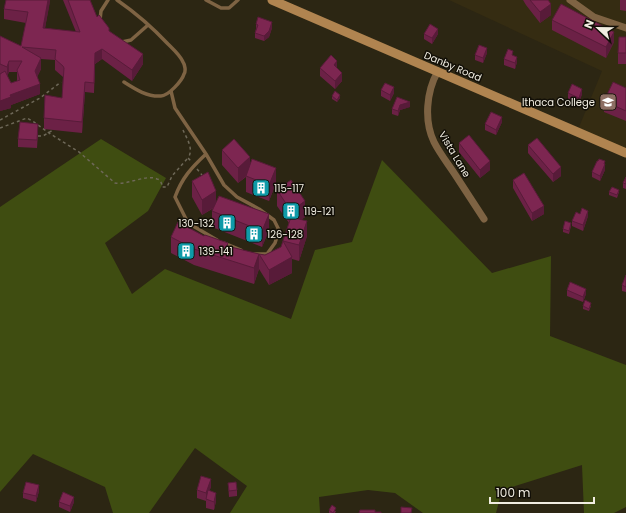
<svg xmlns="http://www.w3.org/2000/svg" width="626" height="513" font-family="Poppins,sans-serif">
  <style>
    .built { fill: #352c12 }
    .green { fill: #3f4d11 }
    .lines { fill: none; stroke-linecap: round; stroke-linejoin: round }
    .path { stroke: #6e6858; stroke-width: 1.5; stroke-dasharray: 3 3; stroke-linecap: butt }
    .lane { stroke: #7e6343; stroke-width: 3.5 }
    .street { stroke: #7e6343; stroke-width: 7 }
    .secondary { stroke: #b08450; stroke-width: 9 }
    .wall { fill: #6c2146; fill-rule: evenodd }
    .shaded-wall { fill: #581b39 }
    .building { fill: #7d2651; stroke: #581b39 }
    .labels { text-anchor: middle; stroke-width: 3; stroke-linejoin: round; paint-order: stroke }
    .street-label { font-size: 10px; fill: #f1ede1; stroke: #120f07 }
    .poi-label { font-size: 10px; fill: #f1ede1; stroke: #120f07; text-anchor: start }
  </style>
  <rect width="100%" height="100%" fill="#2c2613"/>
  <path class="built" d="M449,0H626V153L577,132L602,71Z"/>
  <path class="green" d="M101,139L166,178L148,211L105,243L132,294L165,269L291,319L315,250L352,242L382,160L492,273L551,256L550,336L626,365V507L614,513H584L582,465L502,490L496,513H423L395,493L368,490L319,497L320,513H230L247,486L195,448L149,513H113L105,487L33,454L0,492V207Z"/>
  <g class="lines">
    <path class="path" d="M0,120L40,98L61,82
      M0,128L27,118L34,122L49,133L79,152L115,183C129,185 146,174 157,179C161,180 162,184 162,187H167L172,176L188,158
      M183,130C187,139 194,149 188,158L191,161
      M38,136H43L53,130
      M197,169L202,175"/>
    <path class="lane" d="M117,0C136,13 152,27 168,44C173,49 180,55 183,62C185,65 186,71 184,74C182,81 168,96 161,96C147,97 135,89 124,82
      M206,0L221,8H229L238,0
      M100,20L101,11L108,0
      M122,42L131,40L148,25
      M171,91L175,108L206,154L224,185L237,197L259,209L274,220L279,230L275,243L267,254H254
      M206,154C191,168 182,178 175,197L188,223L217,240
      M224,243L241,250"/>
    <path class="street" d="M570,0L594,17L626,28
      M438,71C426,92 424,121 434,142C440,154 449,165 456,176C465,190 475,205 484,219"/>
    <path class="secondary" d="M272,0L626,153"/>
  </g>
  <path class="wall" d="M50,0L45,28L76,32L63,0H90L97,17L109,31L143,64L132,81L102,59L95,64L94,93L85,92L82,133L44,129V118L62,98L63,77L55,70V60L41,59V69L37,77L40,94L11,105V108L0,111V36L21,46L26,23L4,19V9ZM9,72H17V81L11,83L7,76Z
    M523,0H548L551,15L540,23L526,5Z
    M620,0H626V11L620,10Z
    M552,20L614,42L606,58L552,30Z
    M256,24L272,28L269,37L264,41L255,38V33L256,29Z
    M424,34H438L432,44L424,39Z
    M626,37V64H618V53Z
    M487,53L483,63L475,60V55Z
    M513,55L517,62L515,69L504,65V59Z
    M320,68L342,81L335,89L320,76Z
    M626,88V121L604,112V101Z
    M381,90L394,93L390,101L381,96Z
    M568,93L582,94L579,103L568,99Z
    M332,96L340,98L337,102L332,99Z
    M410,107L400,110L398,116L392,114V109Z
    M502,122L496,135L485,130V124Z
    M38,132L37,148L18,147V139Z
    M459,143L490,170L480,178L459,152Z
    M528,145L561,176L553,182L528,153Z
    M222,150L250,166L276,183L269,201L246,192V177L238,183L222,165Z
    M598,161H605V170L600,181L592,177V172Z
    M626,177V189L623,188V183Z
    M513,180L544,214L532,221L513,188Z
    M192,181L216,202L269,230L262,247L212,227V211L214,208L202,215L192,197Z
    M277,190L305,217L301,220L307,236L299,261L292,259V273L269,285L259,269V254L265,255L281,247L289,223L277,206Z
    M609,192H619L617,198L609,195Z
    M588,216L583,231L572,226V221Z
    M571,226L569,234L563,232V229Z
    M204,236L228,246L259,269L254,284L194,265L171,253V237Z
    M626,275V292L622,291V285Z
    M567,290L586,294L583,302L567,296Z
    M583,306H591L589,311L583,309Z
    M228,483L237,490V496L229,497Z
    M211,487L209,491L216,501L214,510L206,508V501L197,498V490Z
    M39,491L36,502L23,498V493Z
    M59,502H74L70,512L59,507Z
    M329,510L336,511L335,513H329Z"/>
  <path class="shaded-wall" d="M48,0H50V2L43,39V28Z
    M551,4V15L540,23V12Z
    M272,22V28L269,37L264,41V36Z
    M438,29V34L432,44V38Z
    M614,32V42L606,58V47Z
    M487,48V53L483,63V58Z
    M102,49V59L95,64L94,93L95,53Z
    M143,54V64L132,81V70Z
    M517,57V62L515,69V63Z
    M41,58V69L35,81V71Z
    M9,61V72L7,77V67Z
    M337,61V69L334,65Z
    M342,73V81L335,89V81Z
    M85,82V92L82,133V122Z
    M40,84V94L11,105V108L0,111V101L10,95Z
    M394,87V93L390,101V95Z
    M582,89V94L579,103V98Z
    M340,95V98L337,102V100Z
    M410,102V107L400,110L398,116V111L400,105Z
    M502,117V122L496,135V130Z
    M250,157V173L238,183V168Z
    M490,161V170L480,178V170Z
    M605,161V170L600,181V176Z
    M561,167V176L553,182V174Z
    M276,168V183L269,201V185Z
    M216,191V206L202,215V200Z
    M305,201V217L291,227V211Z
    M544,206V214L532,221V213Z
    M588,211V216L583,231V225Z
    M269,214V230L262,247V231Z
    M307,221V236L299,261V245Z
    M259,254V269L254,284V268Z
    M292,257V273L269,285V270Z
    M586,289V294L583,302V297Z
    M211,479V487L206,501V493Z
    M39,485V491L36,502V496Z
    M216,493V501L214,510V502Z
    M74,497V502L70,512V506Z"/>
  <path class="building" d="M6,0H48L43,28L80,32L68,0H90L97,17L99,15L109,28V31L143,54L132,70L102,49L95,53L94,83L85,82L82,122L44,118L45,95L62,98L64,68L63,66L55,59L56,50L22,47L41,58L35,71L40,84L10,95L11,97L0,101V74L5,71L11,83L20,80L17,70L22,61H9L7,67L0,64V36L21,46L28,12L4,9Z
    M530,0H548L551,4L540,12Z
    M561,4L614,32L606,47L552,20Z
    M258,17L272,22L269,31L264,36L255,33L258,25L256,24Z
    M430,24L438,29L432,38L424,34Z
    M619,37H626V53H618Z
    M479,45L487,48L483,58L475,55Z
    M508,49L513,51L512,55L517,57L515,63L504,59Z
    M331,55L337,61L334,65L342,73L335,81L320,68Z
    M613,82L626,88V111L604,101Z
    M385,83L394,87L390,95L381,90Z
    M572,84L582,89L579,98L568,93Z
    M335,91L340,95L337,100L332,96Z
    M397,97L410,102L400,105L398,111L392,109Z
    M491,112L502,117L496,130L485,124Z
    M20,122L38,124L37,140L18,139Z
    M469,135L490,161L480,170L459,143Z
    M537,138L561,167L553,174L528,145Z
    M234,139L250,157L238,168L222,150Z
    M252,159L276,168L269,185L246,176Z
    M599,159L605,161L604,164H605L600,176L592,172L597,161H598Z
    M208,172L216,191L202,200L192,181Z
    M524,173L544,206L532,213L513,180Z
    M626,177V184L623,183Z
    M291,180L305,201L291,211L277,190Z
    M612,187L619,190L617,195L609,192Z
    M219,196L269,214L262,231L212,211Z
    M582,208L588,211L583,225L572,221L576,212L580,214Z
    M291,217L307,221L299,245L283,241L292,257L269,270L259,254L265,255L281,247Z
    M565,221L571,223L569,231L563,229Z
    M178,222L204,236L205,235L228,243L227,246L259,254L254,268L194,249L171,237Z
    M626,275V287L622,285Z
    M570,282L586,289L583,297L567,290Z
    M585,300L591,303L589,309L583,306Z
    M201,476L211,479L206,493L197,490Z
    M26,482L39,485L36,496L23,493Z
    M236,482L237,490L229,491L228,483Z
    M208,490L216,493L214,502L206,499Z
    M63,492L74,497L70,506L59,502Z
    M332,505L336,508L333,513L329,510Z
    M401,507L412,508L411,513H401Z
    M360,510H375V512H381V513H359Z"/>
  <defs>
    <symbol id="university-square" viewBox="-11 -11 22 22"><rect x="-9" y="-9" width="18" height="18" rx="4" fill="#8d6e63" stroke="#120f07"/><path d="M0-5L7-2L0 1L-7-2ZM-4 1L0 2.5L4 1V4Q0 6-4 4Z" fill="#fff"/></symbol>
    <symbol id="building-square" viewBox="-11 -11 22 22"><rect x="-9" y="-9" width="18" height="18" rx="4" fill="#0f9aa8" stroke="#120f07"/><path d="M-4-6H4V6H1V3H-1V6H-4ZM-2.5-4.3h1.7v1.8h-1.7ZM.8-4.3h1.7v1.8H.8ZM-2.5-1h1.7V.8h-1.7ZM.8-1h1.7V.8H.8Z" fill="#fff"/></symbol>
  </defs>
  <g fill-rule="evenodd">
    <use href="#university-square" x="598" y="92" width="20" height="20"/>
    <use href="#building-square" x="251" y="178" width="20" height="20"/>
    <use href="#building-square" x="281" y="201" width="20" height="20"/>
    <use href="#building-square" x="217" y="213" width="20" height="20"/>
    <use href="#building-square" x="244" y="224" width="20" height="20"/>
    <use href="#building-square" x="176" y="241" width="20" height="20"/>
  </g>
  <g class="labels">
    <g class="street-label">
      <text transform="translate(453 66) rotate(23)" y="4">Danby Road</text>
      <text transform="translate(455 154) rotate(59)" y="4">Vista Lane</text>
    </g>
    <g class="poi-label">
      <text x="595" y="106" text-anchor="end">Ithaca College</text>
      <text x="274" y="192">115-117</text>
      <text x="304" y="215">119-121</text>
      <text x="214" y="227" text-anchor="end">130-132</text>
      <text x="267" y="238">126-128</text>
      <text x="199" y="255">139-141</text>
    </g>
  </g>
  <g transform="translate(598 28) rotate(292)" stroke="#120f07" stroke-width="3" paint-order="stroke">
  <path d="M0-3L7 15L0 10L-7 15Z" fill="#f1ede1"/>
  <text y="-6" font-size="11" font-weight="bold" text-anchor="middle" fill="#f1ede1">N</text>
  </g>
  <path d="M490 497v6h104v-6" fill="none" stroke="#f1ede1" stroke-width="2"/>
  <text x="496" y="497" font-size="12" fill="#f1ede1" stroke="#120f07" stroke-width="3" paint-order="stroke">100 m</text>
</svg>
